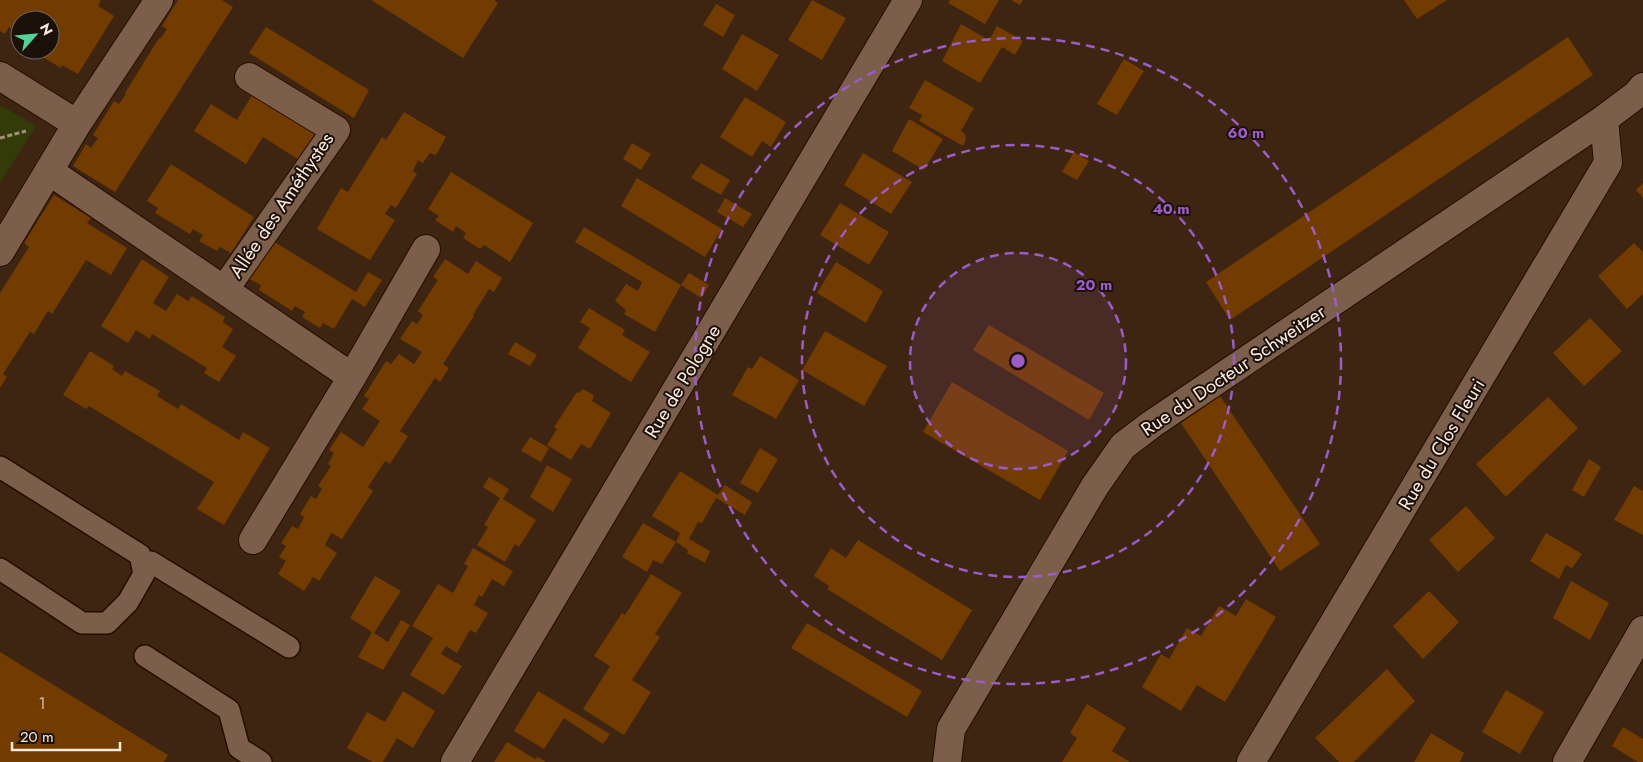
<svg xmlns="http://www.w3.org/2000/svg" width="1643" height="762" font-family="Jost,sans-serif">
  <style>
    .green { fill: #333b09 }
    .building { fill: #723b00 }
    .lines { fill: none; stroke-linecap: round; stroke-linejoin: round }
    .lane-casing { stroke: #240d00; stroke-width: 24 }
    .street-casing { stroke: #240d00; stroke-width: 30 }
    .path { stroke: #a59080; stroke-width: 3; stroke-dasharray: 5 2.5; stroke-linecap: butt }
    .lane { stroke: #7c5f4a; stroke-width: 21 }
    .street { stroke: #7c5f4a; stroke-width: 28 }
    .ring { fill: none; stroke: #9b5cc7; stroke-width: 2.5; stroke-dasharray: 9 6 }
    .labels { text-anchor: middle; stroke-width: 4; stroke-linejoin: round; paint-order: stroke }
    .number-label { font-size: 16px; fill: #d9bea6 }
    .street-label { font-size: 19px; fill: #fbeade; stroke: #1c1108 }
    .centre { fill: #9b5cc7; stroke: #1c1108; stroke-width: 2.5 }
    .ring-label { font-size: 15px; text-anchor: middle; font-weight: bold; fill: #9b5cc7; stroke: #1c1108; stroke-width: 4; stroke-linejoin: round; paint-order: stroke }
  </style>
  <rect width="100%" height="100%" fill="#3e2511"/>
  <path class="green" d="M0,105L36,126L0,183Z"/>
  <path class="building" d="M0,0H101L98,6L114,16L78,74L62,65L61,68L31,50H50V20H20V34L9,27L5,34L0,31Z
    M178,0H222L233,7L115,192L73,166L86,144L91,148L98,138L93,135L114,101L119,104L126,94L125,93L159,38H161L167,29L162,26Z
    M371,0H494L498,3L463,58Z
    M812,0L846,18L822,60L788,40Z
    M950,0H999L985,24L948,3Z
    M1011,0H1023L1020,5Z
    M1404,0H1447L1417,19Z
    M716,4L735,15L723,37L703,25Z
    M961,24L989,40L997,26L1023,41L1015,55L1002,47L980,83L942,61Z
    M266,27L369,90L354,118L249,53Z
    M742,34L779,55L757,91L722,69Z
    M1568,37L1593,75L1230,320L1206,282Z
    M1124,59L1144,71L1117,115L1097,104Z
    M925,80L974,108L961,131L965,134L966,139L963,146L919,121L922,115L909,108Z
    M252,95L315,134L299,160L263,137L246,164L194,131L211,104L237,120Z
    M745,97L786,122L771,147L762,141L752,157L720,137Z
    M404,112L446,137L436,155L430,153L423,163L418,160L413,171L417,174L396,208L391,205L385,214L395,220L370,260L317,229L341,188L348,192L382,137L386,140Z
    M909,119L943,139L924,170L892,151Z
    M632,143L651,154L641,170L623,159Z
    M1074,152L1089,161L1077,180L1062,172Z
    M863,153L912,182L891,214L844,185Z
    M701,163L730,180L721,195L691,178Z
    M171,164L254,217L231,253L220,247L217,251L199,241L203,235L193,229L190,234L155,213L158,208L147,201Z
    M451,172L533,223L510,262L484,245L480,249L463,238L466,233L456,226L453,232L435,220L439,216L428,209Z
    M637,178L722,229L705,257L621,206Z
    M1643,183V198L1636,190Z
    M54,195L91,218L87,223L127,248L111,275L86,260L52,314L48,311L34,334L30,332L3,374L7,377L0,388V293L29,247L24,243Z
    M725,198L752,214L743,227L717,212Z
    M840,203L889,232L869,265L820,235Z
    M584,227L681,285L689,273L709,285L701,298L681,285L655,332L624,314L626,310L615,301L626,284L638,291L642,282L575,242Z
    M273,241L356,292L368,272L382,280L365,307L352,299L334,329L323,323L320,328L302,317L305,312L295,306L292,311L259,290L261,285L249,279Z
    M1634,243L1643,252V294L1627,309L1598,276Z
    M142,259L169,277L153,303L166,311L177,294L188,301L192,296L225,317L223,322L233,329L222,347L236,356L219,382L204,373L207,368L152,334L150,339L136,330L128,343L101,326Z
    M445,259L468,274L476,261L502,278L494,292L489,289L473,315L474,316L443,364L449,368L440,382L435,378L400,431L408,436L390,464L385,461L368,487L373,491L342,539L331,533L325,545L337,553L319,581L313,577L304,591L278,574L286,561L279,557L286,546L281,543L292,526L298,529L304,517L300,514L311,496L316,499L322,489L318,486L331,466L328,464L334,453L329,450L341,432L363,447L380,421L362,409L369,399L364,396L386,361L391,364L399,354L414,364L422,352L400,339L412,321L417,324L423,315L418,311L438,280L433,277Z
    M836,262L883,291L866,323L817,293Z
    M589,308L625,330L622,335L650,352L631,382L578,348L590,328L580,322Z
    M1590,318L1622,351L1584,386L1553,353Z
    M989,325L1104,393L1089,420L973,350Z
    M825,331L887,366L864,406L802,370Z
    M515,342L537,355L530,366L508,354Z
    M90,351L114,366L112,369L122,376L125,371L160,391L157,396L178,409L181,404L239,440L243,432L270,448L224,525L197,509L214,482L89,406L86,409L63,395Z
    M760,356L799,380L776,419L732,395L748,367L752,369Z
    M952,382L1068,451L1040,500L923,432Z
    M583,389L594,395L592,401L611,413L590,449L581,444L571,460L547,445L557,429L554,427L577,392L579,393Z
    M1220,396L1320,544L1280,571L1181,423Z
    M1548,397L1578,428L1506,497L1476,464Z
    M530,437L549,448L541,462L521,451Z
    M760,448L778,459L758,493L740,483Z
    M1589,459L1601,467L1584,497L1572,490Z
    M547,465L572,479L553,512L530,497Z
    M680,471L718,495L725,485L752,502L745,515L716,498L702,523L698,522L689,539L710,551L705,563L687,553L688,550L676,542L662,564L653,560L647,572L622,557L643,523L676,542L680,533L652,516Z
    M489,477L509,489L503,499L536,520L519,547L515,544L505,562L477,545L488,527L484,525L500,498L483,487Z
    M1634,486L1643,491V535L1614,520Z
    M1466,506L1495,538L1458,572L1429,540Z
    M1546,533L1582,554L1572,568L1566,565L1559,579L1530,561Z
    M858,540L972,610L942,660L827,589L829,586L814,576L831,548L846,558Z
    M473,548L513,571L504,586L492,579L482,597L479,595L474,605L488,613L476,633L470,630L457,653L446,646L441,654L462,666L444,695L410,675L433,638L412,626L438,584L453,593L468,566L464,564Z
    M651,574L682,593L655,634L660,637L632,680L651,692L624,735L583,709L610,666L594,656L622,613L625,615Z
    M375,576L401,591L374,633L388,642L401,620L410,625L383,670L358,657L372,632L350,618Z
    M1571,581L1609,603L1590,640L1553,618Z
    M1429,591L1459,622L1423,659L1393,626Z
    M1246,599L1276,617L1225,702L1197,685L1181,711L1142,687L1161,654L1169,659L1187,628L1201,636L1219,606L1236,616Z
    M807,623L922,691L907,717L791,648Z
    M0,652L168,755L164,762H0Z
    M1387,669L1415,701L1354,762H1339L1315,738Z
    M1506,690L1544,712L1520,754L1482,732Z
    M403,691L435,711L413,748L397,738L383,762H373L347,748L367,712L385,722Z
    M538,691L610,734L603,744L564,718L544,749L514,731Z
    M1087,704L1126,728L1112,751L1130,762H1062L1077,738L1070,733Z
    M1623,727L1643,739V762H1638L1612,746Z
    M1431,733L1464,753L1460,762H1414Z
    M507,742L535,759L538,757L546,762H494Z"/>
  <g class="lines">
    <defs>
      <path id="lane" d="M0,467L140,555L144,574L128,602L107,623H82L0,569
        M142,564L151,562L289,647
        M145,656L229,710L239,748L261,762"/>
      <path id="street" d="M0,76L77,124L0,252
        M77,124L159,0
        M49,171L352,377
        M224,290L336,130L249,77
        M253,540L352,377L426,249
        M455,762L908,0
        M947,762L951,729L1095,486L1123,446L1152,424L1604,119L1636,95L1643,87
        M1251,762L1608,163L1604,119
        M1567,762L1643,630"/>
    </defs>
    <use href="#lane" class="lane-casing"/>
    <use href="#street" class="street-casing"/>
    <path class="path" d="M0,138L26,131"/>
    <use href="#lane" class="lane"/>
    <use href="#street" class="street"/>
  </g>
  <circle cx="1018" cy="361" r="108" fill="#9b5cc7" fill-opacity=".12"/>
  <g class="ring">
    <circle cx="1018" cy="361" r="108"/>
    <circle cx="1018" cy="361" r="216"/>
    <circle cx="1018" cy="361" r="323"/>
  </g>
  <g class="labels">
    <g class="number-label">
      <text x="42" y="709">1</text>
    </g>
    <g class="street-label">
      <text transform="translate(281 205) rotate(-56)" y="7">Allée des Améthystes</text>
      <text transform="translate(1233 370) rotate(-34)" y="7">Rue du Docteur Schweitzer</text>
      <text transform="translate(682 381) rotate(-59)" y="7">Rue de Pologne</text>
      <text transform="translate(1441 444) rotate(-59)" y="7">Rue du Clos Fleuri</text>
    </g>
  </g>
  <circle cx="1018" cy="361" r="8" class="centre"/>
  <g class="ring-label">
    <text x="1246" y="138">60 m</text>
    <text x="1171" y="214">40 m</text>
    <text x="1094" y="290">20 m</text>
  </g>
  <g transform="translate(35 35) rotate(63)"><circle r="24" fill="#1c1108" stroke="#75685e"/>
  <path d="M0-4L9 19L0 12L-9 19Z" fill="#51d397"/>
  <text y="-8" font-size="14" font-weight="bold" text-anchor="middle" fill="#fbeade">N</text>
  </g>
  <path d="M12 742v8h108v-8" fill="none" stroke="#fbeade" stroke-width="2.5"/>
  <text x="20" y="742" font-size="15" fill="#fbeade" stroke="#1c1108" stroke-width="4" paint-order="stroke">20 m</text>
</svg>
